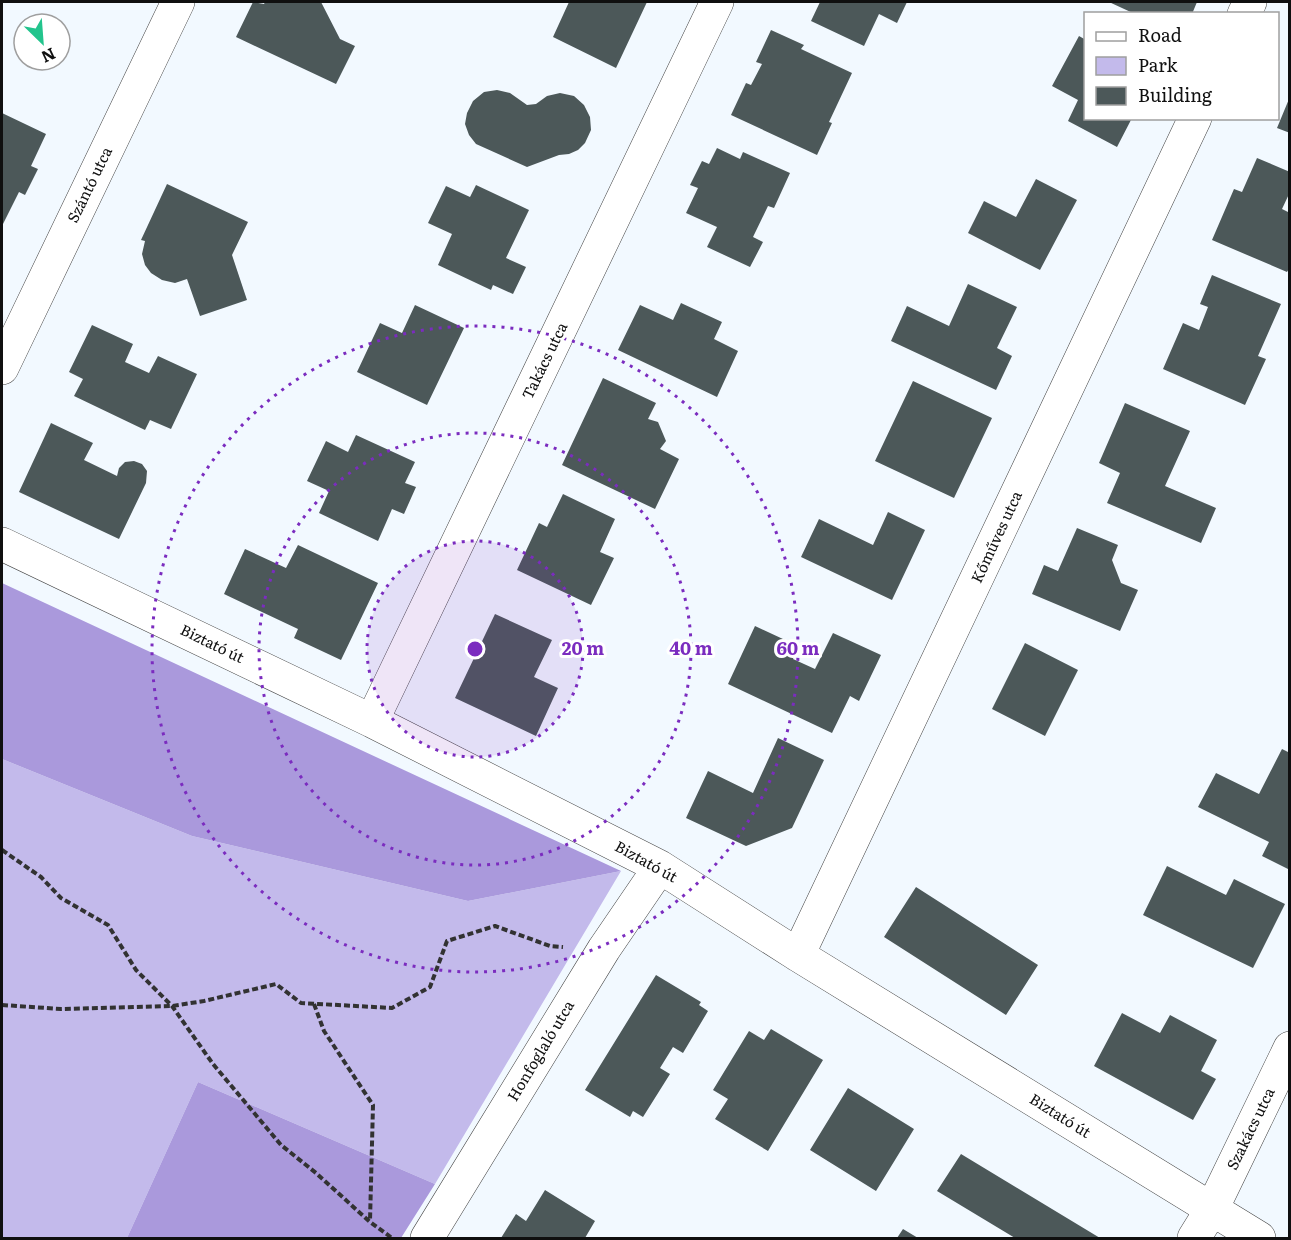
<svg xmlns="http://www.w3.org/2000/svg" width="1291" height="1240" font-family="Literata,serif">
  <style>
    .green { fill: #c3baeb }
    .forest { fill: #aa99dc }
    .building { fill: #4c5859 }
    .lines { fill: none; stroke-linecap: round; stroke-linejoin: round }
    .minor-casing { stroke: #434343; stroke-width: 34 }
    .path { stroke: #323232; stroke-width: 4; stroke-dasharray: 6 3; stroke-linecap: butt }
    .minor { stroke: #fff; stroke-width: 33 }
    .ring { fill: none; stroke: #7b2cbf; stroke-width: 3; stroke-dasharray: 3 6 }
    .labels { text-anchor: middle; stroke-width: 6; stroke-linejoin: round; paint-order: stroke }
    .street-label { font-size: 15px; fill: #101010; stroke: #fff }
    .centre { fill: #7b2cbf; stroke: #fff; stroke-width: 3 }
    .ring-label { font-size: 18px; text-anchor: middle; font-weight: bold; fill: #7b2cbf; stroke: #fff; stroke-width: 6; stroke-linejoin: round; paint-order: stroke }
  </style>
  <rect width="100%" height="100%" fill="#f2f9ff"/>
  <path class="green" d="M2,759L192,836L468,901L621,871L435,1184L198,1082L127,1238H2Z"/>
  <path class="forest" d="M2,583L621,871L468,901L192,836L2,759Z
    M198,1082L435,1184L401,1238H127Z"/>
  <path class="building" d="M253,2L264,4L265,2H321L340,39L355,46L336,84L236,37Z
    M569,2H647L616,68L553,37Z
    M820,2H907L897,23L879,14L864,46L811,21Z
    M1109,2H1197L1192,14H1135Z
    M771,30L804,45L801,49L852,73L829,122L832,123L817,155L731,115L746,83L751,85L762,64L756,62Z
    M1079,36L1086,40V118H1132L1117,147L1068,121L1078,100L1052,86Z
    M497,90L510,93L527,105L536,104L547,96L560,93L574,96L584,105L590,117L591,130L585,143L578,150L569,154L559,155L527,167L476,144L469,135L465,124L467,113L473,101L484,92Z
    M1289,99H1290V133L1277,128Z
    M2,113L46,134L31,166L38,169L25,195L19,192L3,224L2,223Z
    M717,148L740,159L743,152L790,173L774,208L768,206L753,237L763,242L750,267L707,247L717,227L686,213L698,188L690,185L702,161L709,164Z
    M1257,158L1290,172V192L1282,209L1290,213V267L1287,272L1212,240L1234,189L1242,192Z
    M1036,179L1077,200L1040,270L968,233L984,201L1016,217Z
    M167,184L248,222L232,255L247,300L200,316L187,279L175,283L162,280L151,273L145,265L142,254L145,241L141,240Z
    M476,185L529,210L506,258L526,267L513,294L493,285L491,290L438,265L452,234L428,223L446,186L470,197Z
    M1212,275L1281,304L1258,356L1266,359L1245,405L1163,369L1183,323L1199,330L1208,307L1200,304Z
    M968,284L1017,307L997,348L1012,356L996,390L891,341L907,306L949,326Z
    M681,303L722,322L714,339L738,351L717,397L618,350L640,305L673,320Z
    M415,305L464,328L427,405L357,372L380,323L402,333Z
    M92,325L133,344L125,362L149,373L158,356L197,374L171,429L150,420L145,430L74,396L83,379L69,372Z
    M603,378L656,403L648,419L658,422L666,441L660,449L679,459L655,509L562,465Z
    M913,381L992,418L954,498L875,461Z
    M1125,403L1190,431L1165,486L1216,508L1201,543L1107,503L1120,473L1099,463Z
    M51,423L93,443L84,460L117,476L119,468L125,462L134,461L142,464L147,471L146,483L119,539L19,492Z
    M356,435L415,462L405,483L416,487L404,514L392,509L378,541L319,513L329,491L307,481L326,441L348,452Z
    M563,494L615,519L600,552L614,558L591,605L517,570L539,523L547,527Z
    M888,512L925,530L892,600L801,557L819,519L873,545Z
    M1077,528L1118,545L1112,560L1121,583L1138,590L1120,631L1032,594L1044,565L1058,571Z
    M298,545L378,583L341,660L294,638L298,629L224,594L245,549L286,568Z
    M495,614L552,640L534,677L558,688L536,736L455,698Z
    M755,626L798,646L793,659L815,669L833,633L881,655L859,701L850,696L832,733L728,684Z
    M1025,643L1078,670L1045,736L992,709Z
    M778,738L824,760L792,828L746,846L686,818L708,771L753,793Z
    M1282,749L1290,753V870L1262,856L1269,842L1198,807L1216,773L1259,794Z
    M1167,866L1226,895L1234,879L1285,904L1253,968L1143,915Z
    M916,887L1038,965L1006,1015L884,937Z
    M656,975L701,1002L699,1005L708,1011L683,1053L673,1047L660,1068L670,1074L643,1117L633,1111L630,1117L585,1090Z
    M1122,1013L1160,1033L1170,1015L1217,1040L1201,1071L1216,1079L1193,1120L1094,1066Z
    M771,1029L823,1060L768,1151L715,1119L728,1099L713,1090L749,1031L764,1040Z
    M848,1088L914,1129L876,1191L810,1150Z
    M961,1154L1100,1238H1015L937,1191Z
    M545,1190L595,1221L585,1238H501L516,1214L526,1221Z
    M903,1229L918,1238H897Z"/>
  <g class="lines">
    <defs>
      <path id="minor" d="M1244,14L1250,2
        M2,368L178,2
        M2,544L372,721L660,867L798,955L1259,1238
        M372,721L717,2
        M798,955L1195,118
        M427,1238L604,949L660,867
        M1194,1238L1212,1209L1290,1048"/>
    </defs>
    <use href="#minor" class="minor-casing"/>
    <path class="path" d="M2,850L41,877L61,898L108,925L136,970L172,1006L213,1064L281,1145L316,1173L370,1222L392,1238
      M314,1004L324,1031L373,1105L370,1221
      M2,1005L61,1009L172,1006L204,1001L276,984L301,1003L392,1008L430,987L447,941L495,926L550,946L563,947"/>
    <use href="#minor" class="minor"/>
  </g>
  <circle cx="475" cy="649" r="108" fill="#7b2cbf" fill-opacity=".12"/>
  <g class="ring">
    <circle cx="475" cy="649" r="108"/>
    <circle cx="475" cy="649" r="216"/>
    <circle cx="475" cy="649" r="323"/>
  </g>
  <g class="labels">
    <g class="street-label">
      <text transform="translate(90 185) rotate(-64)" y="5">Szántó utca</text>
      <text transform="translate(545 361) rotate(-64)" y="5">Takács utca</text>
      <text transform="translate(997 537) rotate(-65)" y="5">Kőműves utca</text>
      <text transform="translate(212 644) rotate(26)" y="5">Biztató út</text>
      <text transform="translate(646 862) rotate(29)" y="5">Biztató út</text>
      <text transform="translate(541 1051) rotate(-59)" y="5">Honfoglaló utca</text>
      <text transform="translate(1060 1116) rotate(32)" y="5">Biztató út</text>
      <text transform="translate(1251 1129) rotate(-64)" y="5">Szakács utca</text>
    </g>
  </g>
  <circle cx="475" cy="649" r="9" class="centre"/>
  <g class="ring-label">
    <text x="583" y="655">20 m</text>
    <text x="691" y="655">40 m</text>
    <text x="798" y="655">60 m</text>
  </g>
  <rect width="1291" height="1240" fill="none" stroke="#101010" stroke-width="6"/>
  <rect x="1084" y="12" width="195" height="108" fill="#ffffff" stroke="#9f9f9f" stroke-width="1.5"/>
  <rect x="1096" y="32" width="30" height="9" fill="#ffffff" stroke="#9f9f9f" stroke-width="1.5"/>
  <text x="1138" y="42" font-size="18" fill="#101010">Road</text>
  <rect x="1096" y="57" width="30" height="18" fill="#c3baeb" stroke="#9f9f9f" stroke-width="1.5"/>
  <text x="1138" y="72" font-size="18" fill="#101010">Park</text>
  <rect x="1096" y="87" width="30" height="18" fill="#4c5859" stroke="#9f9f9f" stroke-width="1.5"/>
  <text x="1138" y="102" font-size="18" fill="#101010">Building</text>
  <g transform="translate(42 42) rotate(155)"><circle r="28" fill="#ffffff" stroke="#9f9f9f" stroke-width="1.5"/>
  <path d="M0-4.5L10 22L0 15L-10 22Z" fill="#23c48d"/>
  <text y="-9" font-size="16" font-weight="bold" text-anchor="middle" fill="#101010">N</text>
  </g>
</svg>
